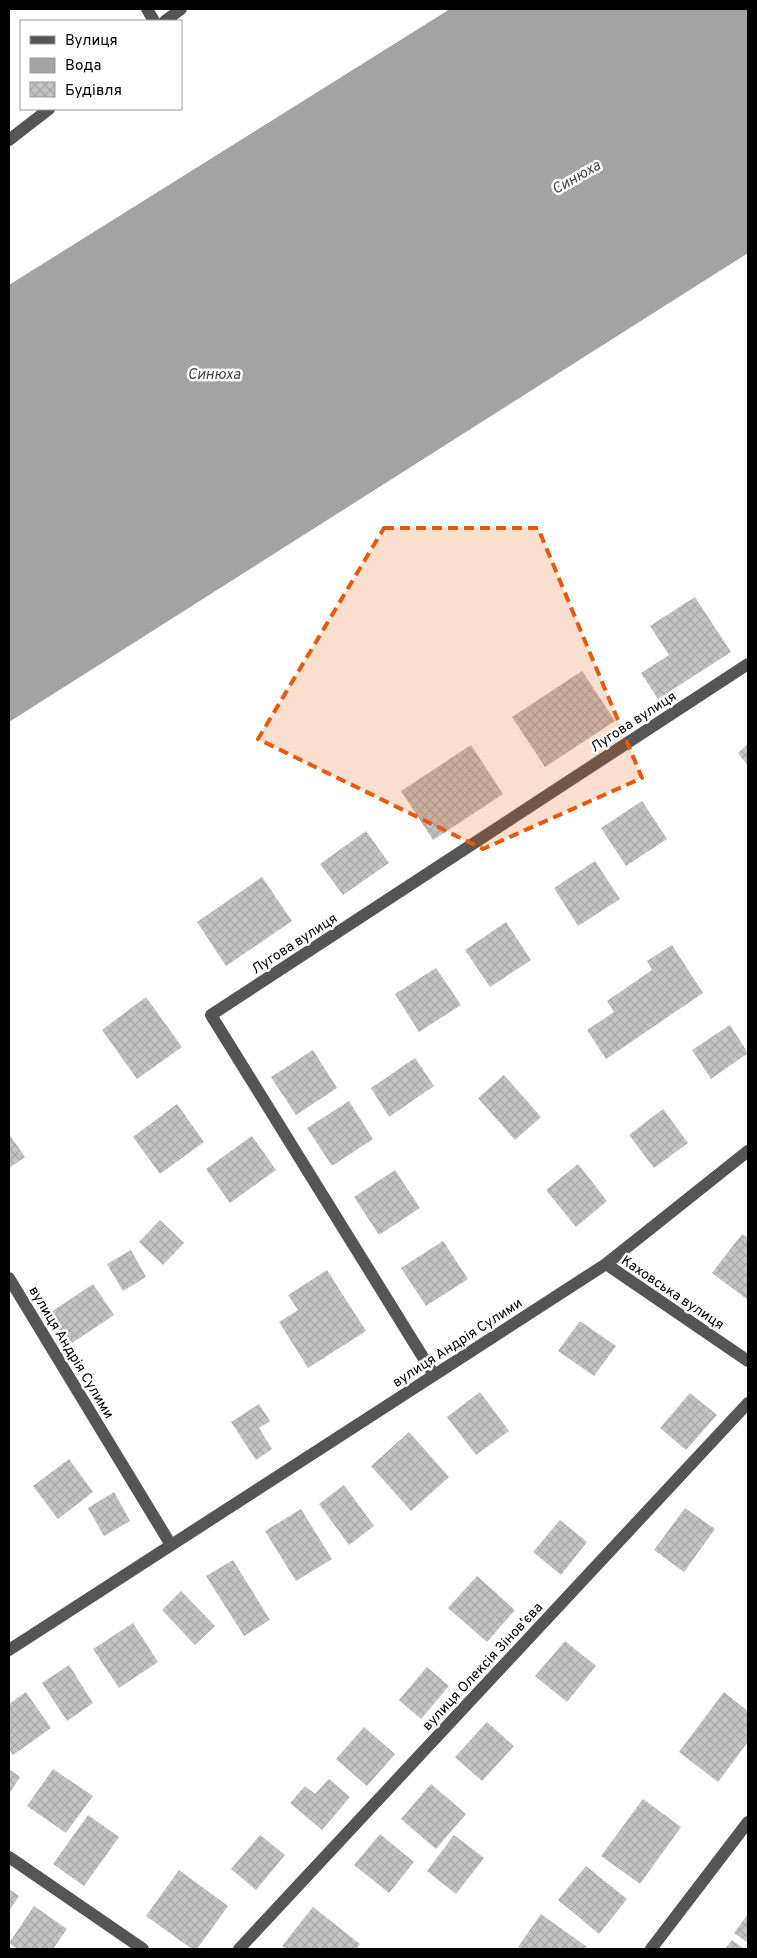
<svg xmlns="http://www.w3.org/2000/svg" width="757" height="1958" font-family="Overpass,sans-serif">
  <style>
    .water { fill: #a3a3a3 }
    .building { fill: url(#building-cross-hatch) }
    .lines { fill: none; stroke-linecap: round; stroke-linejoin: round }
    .minor { stroke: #555; stroke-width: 12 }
    .marked { fill: #e8590c; fill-opacity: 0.2; stroke: #e8590c; stroke-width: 4; stroke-dasharray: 10 6; stroke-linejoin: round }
    .labels { text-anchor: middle; stroke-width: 5; stroke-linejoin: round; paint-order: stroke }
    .street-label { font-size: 14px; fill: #000; stroke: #fff }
    .water-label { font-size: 15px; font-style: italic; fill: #444; stroke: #fff }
  </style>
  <defs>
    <pattern id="building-cross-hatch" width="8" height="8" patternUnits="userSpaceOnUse" patternTransform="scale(1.25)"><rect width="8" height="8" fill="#c4c4c4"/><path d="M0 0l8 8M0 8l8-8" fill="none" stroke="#a7a7a7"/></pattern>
  </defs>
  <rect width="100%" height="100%" fill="#fff"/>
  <path class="water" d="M450,9H748V253L9,722V285Z"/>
  <path class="building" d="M695,597L731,652L658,699L641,673L669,655L650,626Z
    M582,671L615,721L545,767L512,717Z
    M748,744V766L738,753Z
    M471,745L503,794L433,840L401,791Z
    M642,801L667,839L626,866L601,828Z
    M366,831L389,863L343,895L320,864Z
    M595,861L620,899L578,926L554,888Z
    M262,877L292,921L226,966L197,922Z
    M506,922L531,960L490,987L465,950Z
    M672,945L703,993L606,1059L587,1030L614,1012L607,1001L652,970L647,961Z
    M436,968L461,1005L419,1032L395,994Z
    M146,997L182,1047L137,1079L102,1030Z
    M730,1025L748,1053L711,1079L692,1050Z
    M313,1050L337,1088L296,1115L271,1077Z
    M415,1058L434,1086L389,1117L371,1088Z
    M504,1075L541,1117L515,1140L478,1098Z
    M349,1101L373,1139L332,1166L307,1128Z
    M177,1104L204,1142L160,1174L133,1137Z
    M663,1109L688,1143L654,1168L629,1135Z
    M9,1134L25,1157L9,1168Z
    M252,1136L276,1170L230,1203L206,1169Z
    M578,1164L607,1201L576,1227L546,1190Z
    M395,1170L420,1208L379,1235L354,1197Z
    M160,1220L184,1243L163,1265L139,1242Z
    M742,1234L748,1238V1300L712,1273Z
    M443,1241L468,1279L426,1306L401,1268Z
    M131,1250L146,1277L123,1291L107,1264Z
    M327,1270L366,1331L308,1368L279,1322L298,1310L288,1295Z
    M93,1284L114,1315L69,1345L48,1314Z
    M580,1321L616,1346L594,1376L558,1351Z
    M480,1392L509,1431L476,1455L447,1417Z
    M690,1393L717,1415L686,1450L660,1428Z
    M259,1404L270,1421L259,1428L272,1449L256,1460L231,1422Z
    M409,1432L449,1477L411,1511L371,1466Z
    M69,1459L93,1492L58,1519L33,1486Z
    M344,1485L374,1526L349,1545L319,1504Z
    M114,1492L130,1521L104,1536L88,1508Z
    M685,1508L715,1529L684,1572L654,1550Z
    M301,1509L332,1559L296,1581L265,1531Z
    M560,1520L587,1542L561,1575L533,1552Z
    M233,1560L270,1620L244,1636L206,1576Z
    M477,1576L515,1610L487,1642L448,1608Z
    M181,1591L215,1626L195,1645L162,1610Z
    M133,1623L158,1662L119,1688L93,1649Z
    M565,1641L596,1666L567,1702L535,1676Z
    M69,1665L93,1703L67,1721L42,1683Z
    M427,1667L449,1686L421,1719L399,1700Z
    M26,1692L51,1728L13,1755L9,1749V1704Z
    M724,1692L748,1711V1742L718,1782L679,1752Z
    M487,1722L514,1746L482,1781L455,1757Z
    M364,1727L395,1754L367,1786L336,1759Z
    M9,1769L20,1777L9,1794Z
    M53,1769L93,1796L66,1833L27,1806Z
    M329,1779L350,1797L322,1830L290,1803L305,1786L315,1794Z
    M431,1784L466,1814L436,1849L401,1819Z
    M643,1799L681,1827L640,1884L601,1856Z
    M88,1815L119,1837L84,1886L53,1864Z
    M380,1834L414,1862L389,1893L354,1865Z
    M260,1835L285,1855L256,1890L231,1869Z
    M454,1835L484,1858L456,1894L427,1871Z
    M586,1866L627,1899L599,1934L558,1900Z
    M179,1870L228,1906L197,1949H192L146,1916Z
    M9,1889L19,1896L9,1911Z
    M34,1906L67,1929L53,1949H18L9,1943Z
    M313,1907L360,1944L356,1949H286L282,1946Z
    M541,1914L587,1947L586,1949H521L518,1947Z
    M748,1914V1943L734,1933Z
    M732,1940L744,1949H725Z"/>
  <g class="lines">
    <path class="minor" d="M147,9L154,21
      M165,21L181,9
      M9,140L49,109
      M606,1264L748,1361
      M9,1278L171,1545
      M434,1375L211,1015L748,664
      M9,1650L606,1264L748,1151
      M9,1857L143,1949
      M239,1949L748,1403
      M651,1949L748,1822"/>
  </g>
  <path class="marked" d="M384,528H538L642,778L483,849L258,739Z"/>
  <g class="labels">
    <g class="street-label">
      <text transform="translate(633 721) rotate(-33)" y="5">Лугова вулиця</text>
      <text transform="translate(294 943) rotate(-33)" y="5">Лугова вулиця</text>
      <text transform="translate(673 1292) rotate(34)" y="5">Каховська вулиця</text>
      <text transform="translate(457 1342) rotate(-33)" y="5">вулиця Андрія Сулими</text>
      <text transform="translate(72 1352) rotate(59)" y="5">вулиця Андрія Сулими</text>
      <text transform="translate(482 1666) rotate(-47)" y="5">вулиця Олексія Зіновʼєва</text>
    </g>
    <g class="water-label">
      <text transform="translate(576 177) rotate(-30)" y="5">Синюха</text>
      <text x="214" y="379">Синюха</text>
    </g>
  </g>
  <rect width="757" height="1958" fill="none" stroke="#000000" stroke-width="20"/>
  <rect x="20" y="20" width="162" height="90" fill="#ffffff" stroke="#999999"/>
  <rect x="30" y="36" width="25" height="8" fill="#555555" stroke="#999999"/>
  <text x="65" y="45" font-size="15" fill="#000000">Вулиця</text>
  <rect x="30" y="58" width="25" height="15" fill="#a3a3a3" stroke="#999999"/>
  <text x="65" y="70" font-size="15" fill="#000000">Вода</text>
  <rect x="30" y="82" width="25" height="15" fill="url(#building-cross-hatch)" stroke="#999999"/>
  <text x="65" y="95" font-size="15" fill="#000000">Будівля</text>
</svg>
